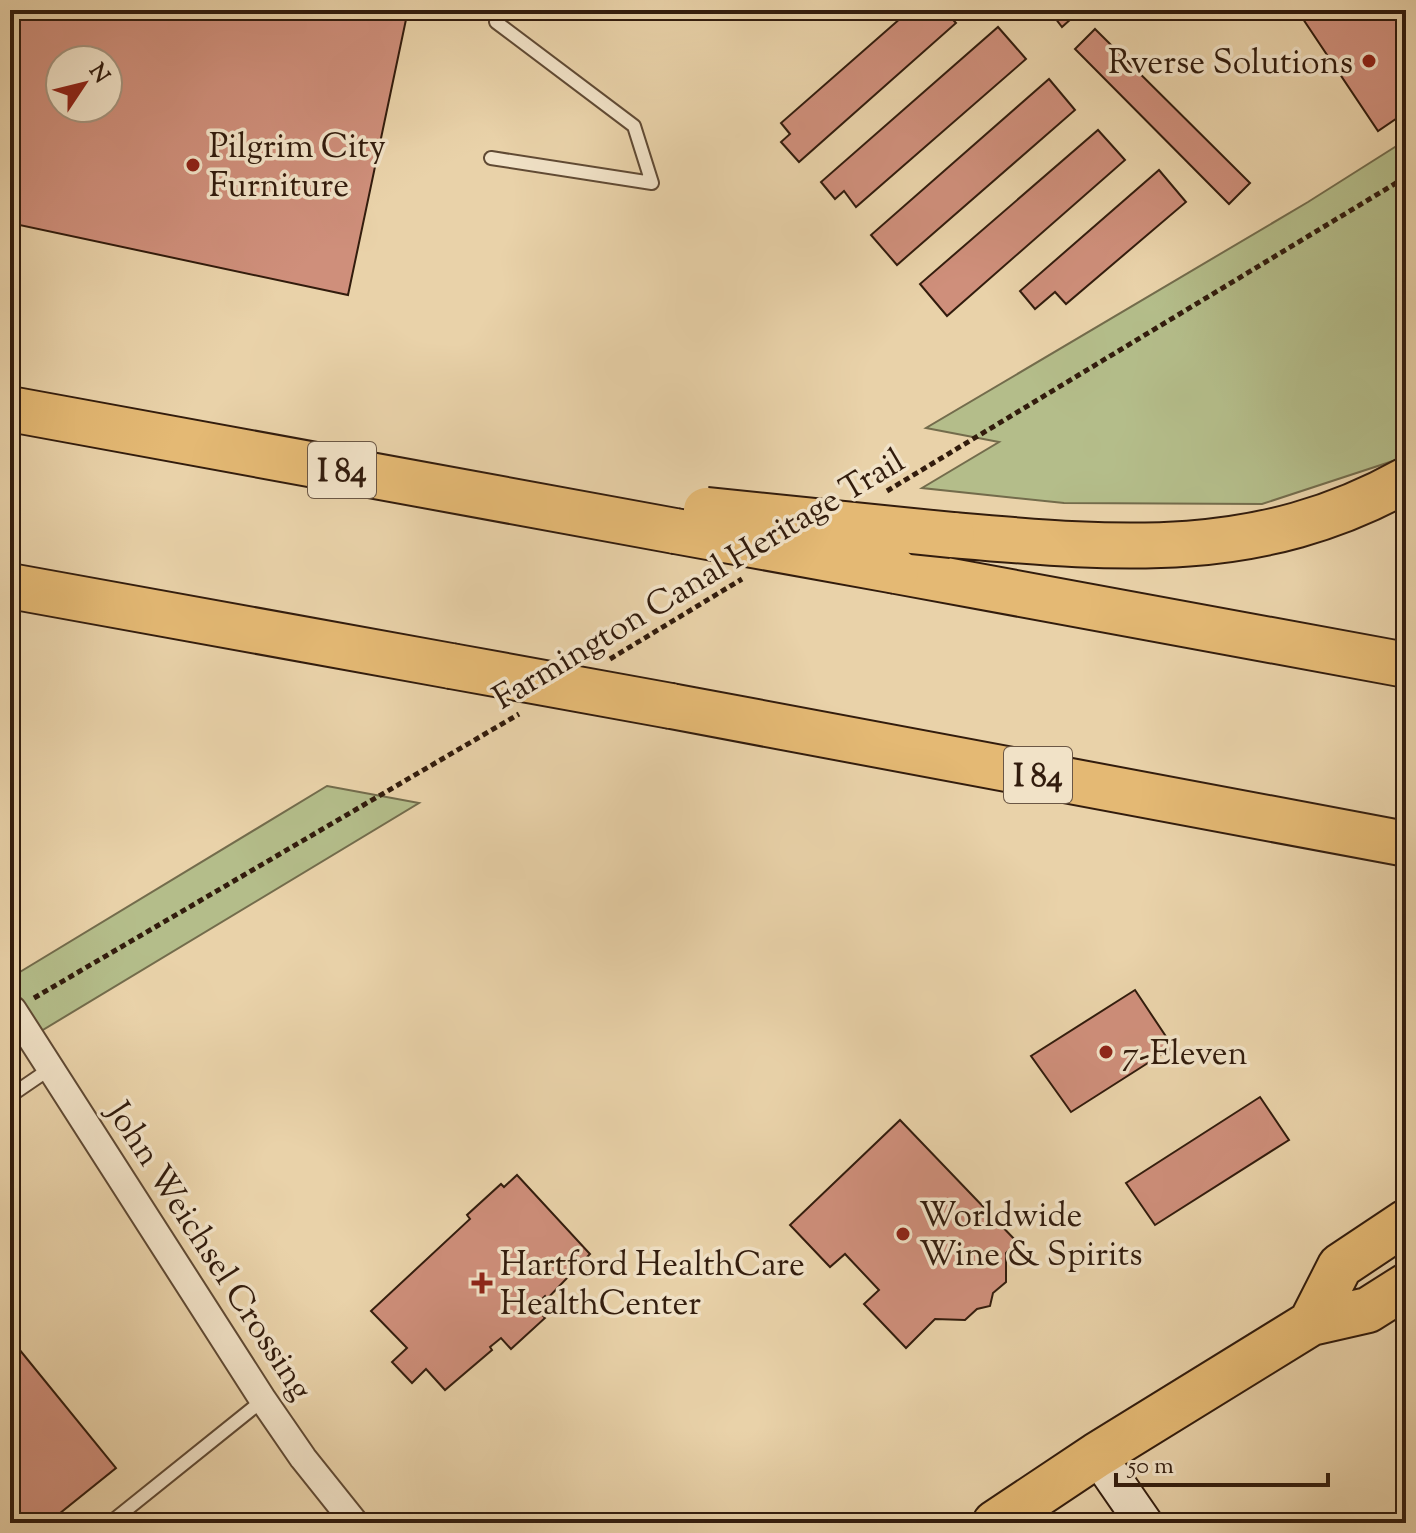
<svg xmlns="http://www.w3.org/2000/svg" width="1416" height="1533" font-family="'Sorts Mill Goudy',serif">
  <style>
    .green { fill: #b4bd8a; stroke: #736c4c; stroke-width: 2 }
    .building { fill: #cf8f7b; stroke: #321c0d; stroke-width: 2; fill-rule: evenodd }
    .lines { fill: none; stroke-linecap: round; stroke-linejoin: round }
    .lane-casing { stroke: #604a34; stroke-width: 16 }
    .street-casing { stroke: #604a34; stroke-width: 30 }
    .secondary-casing { stroke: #321c0d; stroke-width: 40 }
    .highway-casing { stroke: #321c0d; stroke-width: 48 }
    .path { stroke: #321c0d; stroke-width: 5; stroke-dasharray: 6 4; stroke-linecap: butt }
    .lane { stroke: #f1e2c7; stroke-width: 12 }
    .street { stroke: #f1e2c7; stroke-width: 26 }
    .secondary { stroke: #f1e2c7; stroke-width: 36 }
    .highway { stroke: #e4b974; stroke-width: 44 }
    .highway-bridge-casing { stroke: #321c0d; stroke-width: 48; stroke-linecap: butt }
    .highway-bridge { stroke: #e4b974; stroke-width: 44 }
    .poi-dot { fill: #8f2418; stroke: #f1e2c7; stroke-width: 3 }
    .labels { text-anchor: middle; stroke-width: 7; stroke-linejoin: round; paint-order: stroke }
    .shield { fill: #f1e2c7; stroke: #6b5745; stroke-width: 2 }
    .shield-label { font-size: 32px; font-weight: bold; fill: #321c0d }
    .poi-label { font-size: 34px; fill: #321c0d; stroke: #f1e2c7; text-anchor: start }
    .street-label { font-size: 34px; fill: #321c0d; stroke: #f1e2c7 }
  </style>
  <rect width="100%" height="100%" fill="#e9d2a9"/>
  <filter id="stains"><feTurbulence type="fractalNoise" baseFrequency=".0025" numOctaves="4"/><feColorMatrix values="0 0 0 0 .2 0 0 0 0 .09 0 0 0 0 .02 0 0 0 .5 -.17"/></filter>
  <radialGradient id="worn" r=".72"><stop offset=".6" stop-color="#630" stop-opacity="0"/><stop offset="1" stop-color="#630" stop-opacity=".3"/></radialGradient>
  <path class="green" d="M1406,140V453L1396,460L1262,504L1064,503L922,488L999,442L926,428L1308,202Z
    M327,786L419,803L13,1048L10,1044V978Z"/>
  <path class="building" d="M10,10H408L348,295L10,223ZM60,60H108V108H60Z
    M910,10H944L956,23L799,162L781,142L790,134L781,123Z
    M1049,10H1081L1062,27Z
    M1297,10H1406V112L1378,131Z
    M998,27L1026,59L856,207L844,191L835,199L821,182Z
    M1095,29L1250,183L1229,204L1075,49Z
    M1049,79L1075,110L897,265L871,235Z
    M1098,130L1125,160L947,316L920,284Z
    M1159,170L1186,202L1066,304L1055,292L1035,309L1020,291Z
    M1135,990L1173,1047L1071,1112L1031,1056Z
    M1260,1097L1289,1140L1155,1225L1126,1183Z
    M900,1120L1017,1242L1006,1253V1282L993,1293L990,1306L977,1309L965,1320L935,1319L906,1348L864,1304L879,1290L845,1254L830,1267L790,1225Z
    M517,1175L590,1254L547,1299L545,1296L535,1306L545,1318L511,1349L501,1338L490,1347L492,1350L445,1390L426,1369L412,1383L392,1362L407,1348L371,1311L470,1219L467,1215L501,1184L504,1187Z
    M10,1338L116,1468L59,1514L66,1523H10Z"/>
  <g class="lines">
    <defs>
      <path id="lane" d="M491,158L652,183L634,126L496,22
        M10,1096L51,1068
        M110,1523L263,1400
        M814,1523L816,1520"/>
      <path id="street" d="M13,1010L263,1400L303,1458L355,1523"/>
      <path id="secondary" d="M1097,1455L1144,1523"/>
      <path id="highway" d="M10,409L675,531
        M952,535C1115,549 1257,563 1406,480
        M896,571L1406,665
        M10,586L451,666
        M671,706L1406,844
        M1311,1323L1340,1266L1406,1222
        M995,1523L1097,1455L1311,1323L1368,1310L1406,1286"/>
    </defs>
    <use href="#lane" class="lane-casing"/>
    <use href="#street" class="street-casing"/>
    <use href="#secondary" class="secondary-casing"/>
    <use href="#highway" class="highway-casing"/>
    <path class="path" d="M887,491L1406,177
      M610,659L742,579
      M34,998L519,714"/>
    <use href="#lane" class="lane"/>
    <use href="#street" class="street"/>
    <use href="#secondary" class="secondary"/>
    <use href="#highway" class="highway"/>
    <defs>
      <path id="highway-bridge" d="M706,510L952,535
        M675,531L896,571
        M451,666L671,706"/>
    </defs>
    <use href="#highway-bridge" class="highway-bridge-casing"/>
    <use href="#highway-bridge" class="highway-bridge"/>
  </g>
  <g class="poi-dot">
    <circle cx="1369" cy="61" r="8"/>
    <circle cx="193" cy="165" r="8"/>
    <circle cx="1106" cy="1052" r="8"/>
    <circle cx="903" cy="1234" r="8"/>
    <path d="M478 1271h8v8h8v8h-8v8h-8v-8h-8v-8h8z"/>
  </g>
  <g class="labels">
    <g class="shield">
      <rect x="308" y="442" width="68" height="56" rx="6"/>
      <rect x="1004" y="747" width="68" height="56" rx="6"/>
    </g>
    <g class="shield-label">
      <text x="342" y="481">I 84</text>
      <text x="1038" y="786">I 84</text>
    </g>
    <g class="poi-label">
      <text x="1353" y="73" text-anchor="end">Rverse Solutions</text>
      <text x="209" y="157">Pilgrim City<tspan x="209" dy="39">Furniture</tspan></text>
      <text x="1122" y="1064">7-Eleven</text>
      <text x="919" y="1226">Worldwide<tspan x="919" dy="39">Wine &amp; Spirits</tspan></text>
      <text x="500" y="1275">Hartford HealthCare<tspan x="500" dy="39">HealthCenter</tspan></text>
    </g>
    <g class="street-label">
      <text transform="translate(698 578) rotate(-31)" y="12">Farmington Canal Heritage Trail</text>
      <text transform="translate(211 1250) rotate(57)" y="12">John Weichsel Crossing</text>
    </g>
  </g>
  <rect width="1416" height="1533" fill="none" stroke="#e9d2a9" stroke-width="40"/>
  <rect x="12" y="12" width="1392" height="1509" fill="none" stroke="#321c0d" stroke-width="4"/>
  <rect x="20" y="20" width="1376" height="1493" fill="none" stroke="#321c0d" stroke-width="2"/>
  <g transform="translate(84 84) rotate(55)"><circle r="38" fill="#f1e2c7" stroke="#a5937d" stroke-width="2"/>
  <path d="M0-6L14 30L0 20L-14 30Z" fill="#8f2418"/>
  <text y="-12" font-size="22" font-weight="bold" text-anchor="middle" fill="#321c0d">N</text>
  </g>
  <path d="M1116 1473v12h212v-12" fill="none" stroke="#321c0d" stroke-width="4"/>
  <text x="1128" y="1473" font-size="24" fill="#321c0d" stroke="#f1e2c7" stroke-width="6" paint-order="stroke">50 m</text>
  <rect width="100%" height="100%" filter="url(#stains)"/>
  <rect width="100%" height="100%" fill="url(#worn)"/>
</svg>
